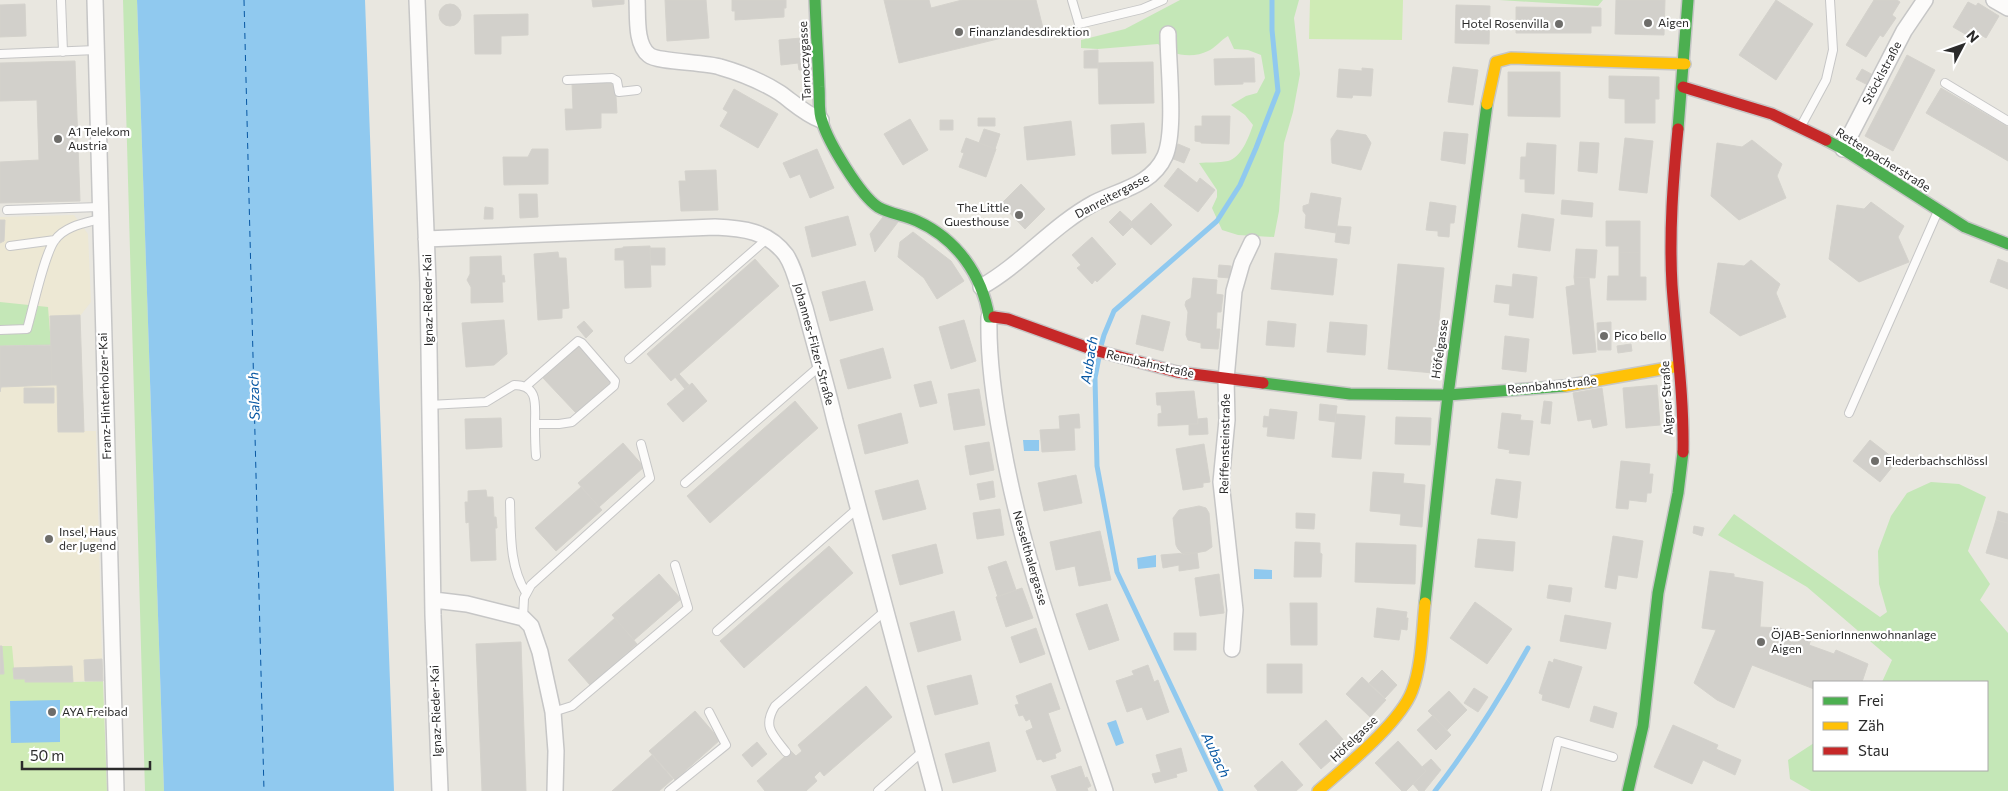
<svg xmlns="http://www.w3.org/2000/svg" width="2008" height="791" font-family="Commissioner,sans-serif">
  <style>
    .education { fill: #ede8d4 }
    .green { fill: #c4e7b7 }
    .pitch { fill: #cfebb5 }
    .water { fill: #90c9ef }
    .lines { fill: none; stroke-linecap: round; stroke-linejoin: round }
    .stream { stroke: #90c9ef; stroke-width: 5 }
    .ferry { stroke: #0757a3; stroke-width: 1; stroke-dasharray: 6 5; stroke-linecap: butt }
    .building { fill: #d2d0cb; stroke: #d4d2cc }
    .lane-casing { stroke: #c6c6c6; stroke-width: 10 }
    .street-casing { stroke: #c6c6c6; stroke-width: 18 }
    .fast-casing { stroke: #c6c6c6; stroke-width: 14 }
    .slow-casing { stroke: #c6c6c6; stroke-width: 14 }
    .jam-casing { stroke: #c6c6c6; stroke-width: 14 }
    .lane { stroke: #fcfbfa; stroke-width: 8 }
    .street { stroke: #fcfbfa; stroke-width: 15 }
    .fast { stroke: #4caf50; stroke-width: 11 }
    .slow { stroke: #ffc107; stroke-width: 11 }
    .jam { stroke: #c62828; stroke-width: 11 }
    .poi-dot { fill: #6e6d6a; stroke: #fff; stroke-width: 2 }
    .labels { text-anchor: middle; stroke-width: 4.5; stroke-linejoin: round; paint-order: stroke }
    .poi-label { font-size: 12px; fill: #2b2b2b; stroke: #fff; text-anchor: start }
    .street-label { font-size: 12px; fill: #2b2b2b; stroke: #fff }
    .water-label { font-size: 14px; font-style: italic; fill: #0757a3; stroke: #fff }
  </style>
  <rect width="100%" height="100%" fill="#e9e7e0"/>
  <path class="education" d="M74,215L88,234L91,302L80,316L84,431H96L102,659L84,660L85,681L73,682L72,666L13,668L0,646V217Z"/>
  <path class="green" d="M123,0H137L164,791H145Z
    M1180,0H1299L1294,18L1300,74L1293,112L1284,143L1279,211L1274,237L1238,235L1222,230L1212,208L1217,197V190L1199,163C1208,162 1219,163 1228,161C1241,158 1249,137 1253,125L1245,115L1231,105L1246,96L1257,93L1265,78L1261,55L1248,50L1234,49L1228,36C1221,40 1215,48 1208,51C1193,59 1169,55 1158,44L1098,49L1081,48V40L1125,29Z
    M1499,0H1603L1598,6Z
    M0,302L48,307L51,345L0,346Z
    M1931,482L1959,484L1986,497L1968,551L1990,584L1980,600L2008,633V791H1811L1790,779L1788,760L1814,743V770H1987V682H1882L1892,660L1807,587L1718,535L1734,514L1880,617L1887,612L1879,584L1878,551L1891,516L1907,493Z"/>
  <path class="pitch" d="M1310,0H1403L1402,40L1309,39Z
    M0,646H12L14,668L72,666L73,682L103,681L107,791H0Z"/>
  <path class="water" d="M137,0H365L394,791H164Z
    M1023,440H1039V451H1024Z
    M1156,555V567L1138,569L1137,558Z
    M1254,569L1272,570V579H1254Z
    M60,700V742L11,743L10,701Z
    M1116,720L1124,743L1116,746L1107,723Z"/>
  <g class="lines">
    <path class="stream" d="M1101,346L1104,335L1114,311L1217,221L1240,185L1256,148L1278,91L1272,30V0
      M1099,357L1095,378L1097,466L1117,572L1221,791
      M1435,791C1470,746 1500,698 1528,648"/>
    <path class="ferry" d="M244,0L264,791"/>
  </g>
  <path class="building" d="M592,0H624V4L593,7Z
    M665,0H706L709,38L667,41Z
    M732,0H786V8H784V17L735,20V11H732Z
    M884,0H929L931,8L962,0H1036L1043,28L899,63Z
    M1616,0H1665L1664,35L1615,34Z
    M1776,0L1813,24L1776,80L1739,55Z
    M1874,0H1897L1900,2L1892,15L1896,18L1883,37L1880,35L1866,57L1846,45Z
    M1968,2L1976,6L1978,3L1999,16L1986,38L1970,28L1967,35L1953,27Z
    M439 15a11 11 0 1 1 22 0a11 11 0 1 1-22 0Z
    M25,4L26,36L0,37V5Z
    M1456,5L1490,6L1489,44L1455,43Z
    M1516,7L1601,8V26H1591V33H1516Z
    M528,14V35L501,36V54H475L474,15Z
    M801,38L803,57H807L808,70H799L798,63L781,65L779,40Z
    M1098,50V68H1084V51Z
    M1907,55L1935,70L1893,151L1865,136Z
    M1254,58L1255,82H1243V84L1215,85L1214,59Z
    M75,61L80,201L0,203V162L39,160L37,100L0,101V63Z
    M1153,62L1154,103L1099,104L1098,63Z
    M1453,67L1478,70L1473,105L1448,102Z
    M1362,68L1373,69L1371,96L1353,95L1352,98L1337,97L1339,69L1362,71Z
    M1862,69L1873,75L1868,85L1856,79Z
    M1508,72H1560V117L1508,116Z
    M1609,76L1659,77V99H1655V123H1625V99L1609,98Z
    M615,81L617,113H601V128L566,130L565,109H573L572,83Z
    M1941,88L2008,127V161L1926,113Z
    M734,89L778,114L758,148L720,126L728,112L723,109Z
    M1202,116H1230L1229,144L1201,143V142L1195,141V126H1202Z
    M978,118H995V126H978Z
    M910,119L928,150L903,165L884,134Z
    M940,120H953V130H940Z
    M1071,121L1075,155L1027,160L1024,127Z
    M1144,123L1146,153L1112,154L1111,125Z
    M984,129L1000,134L995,149L979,143Z
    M1337,130L1366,135L1371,143L1361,170L1332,163L1331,139Z
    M1444,132L1468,134L1465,164L1441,160Z
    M966,138L996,149L986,177L959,167L964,153L961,152Z
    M1625,138L1653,141L1647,193L1619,190Z
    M1752,140L1782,164L1777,176L1786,198L1739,220L1711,196L1717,143L1742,147Z
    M1580,142L1599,143L1597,173L1578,171Z
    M1527,143L1556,145L1554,194L1525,192V179H1520L1521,157H1526Z
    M1178,144L1190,149L1184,163L1171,158Z
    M532,149H548V184L504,185L503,157H528Z
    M817,149L834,188L810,198L800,174L790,178L783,163Z
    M1178,168L1197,183L1200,178L1215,190L1198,212L1164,186Z
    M716,170L718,210L681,211L679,181H686L685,171Z
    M1021,184L1045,209L1025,229L1001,204Z
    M1311,193L1341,198L1336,233L1305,228L1306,215L1303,211V206L1309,204Z
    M519,194H537L538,217L520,218Z
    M1562,200L1593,203L1592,217L1561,214Z
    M1430,202L1456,206L1454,223H1450L1449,237L1438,236V231L1426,230Z
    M1871,202L1904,226L1898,237L1909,262L1859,282L1829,259L1837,205L1864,209Z
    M1151,203L1172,225L1151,245L1129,224Z
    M485,207L493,208V219H484Z
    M1120,211L1132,222L1129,224L1132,227L1123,236L1109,222Z
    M1522,214L1554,219L1550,251L1518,247Z
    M848,216L856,245L812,257L805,227Z
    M883,217L898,222L875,252L870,234Z
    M0,220H5L4,241L0,243Z
    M1606,221H1640V253L1619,252V246H1606Z
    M1337,226L1351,227L1349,244L1335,242Z
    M913,232L951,261L964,281L937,299L924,278L898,257L900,242Z
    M1092,237L1116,264L1097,282L1095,280L1092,284L1077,268L1081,265L1072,255Z
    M650,246L651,287L625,288L624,260H615V249L623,248V247Z
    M650,248H665V265H651Z
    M1576,249L1597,250L1595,278L1574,277Z
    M558,252L559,258H566L569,308L562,309V318L538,320L534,254Z
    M1619,252L1640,253V277H1646V300H1607L1608,276H1619Z
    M1275,253L1337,259L1333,295L1271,289Z
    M501,256L502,276L504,275L505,282H502L503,302L471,303V287L467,280L470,274V257Z
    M755,259L779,286L671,381L647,354Z
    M1998,259L2008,263V289L1990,282Z
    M1751,260L1780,284L1776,293L1786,317L1740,336L1710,313L1718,263L1744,266Z
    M1398,264L1444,268L1434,373L1388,369Z
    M1219,265L1231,266L1230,278L1218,277Z
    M1513,274L1537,277L1533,318L1509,315L1510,304L1494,302L1496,285L1512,287Z
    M1574,277L1589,278L1596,352L1573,354L1566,287L1575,285Z
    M1193,278L1217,280L1216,294L1223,295L1221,312H1217L1216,329H1220L1218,349L1201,348V343L1188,340L1186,335L1188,312L1185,305L1186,301L1191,298Z
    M865,281L873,310L830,321L822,292Z
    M80,315L84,432H58L57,385H52L50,316Z
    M1142,315L1170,322L1163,351L1136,344Z
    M504,320L507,354L494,365L466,367L462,323Z
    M964,320L976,361L951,369L939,327Z
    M584,321L593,331L586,338L577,327Z
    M1268,321L1296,324L1294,347L1266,345Z
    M1330,322L1367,325L1365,355L1327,352Z
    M1611,322V350H1598L1597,323Z
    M1505,336L1529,339L1526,372L1502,369Z
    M1631,344L1632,351L1618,353L1617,346Z
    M51,345L52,385L1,387L0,392V346Z
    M579,345L612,381L576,413L543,378Z
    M883,348L891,378L848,389L840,360Z
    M679,374L689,385L685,389L675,377Z
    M931,381L937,403L920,407L914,385Z
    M692,383L707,401L683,422L667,404Z
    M1657,385L1660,425L1626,428L1623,388Z
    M24,388H54V403H24Z
    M1602,388L1607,425L1593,428L1591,419L1578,421L1573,393Z
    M979,389L985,425L954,430L948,394Z
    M1194,391L1198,424L1158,426V414L1162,413L1161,405H1157L1156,393Z
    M795,401L818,428L710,523L687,496Z
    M1544,401L1552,402L1550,424L1541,423Z
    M1320,404L1337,406L1335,422L1319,420Z
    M1270,409L1297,412L1294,439L1267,436L1268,427H1263L1264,416L1269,417Z
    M901,413L908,443L865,454L858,425Z
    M1502,413L1521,415L1520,420L1533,421L1529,455L1509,453L1510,450L1498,448Z
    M1079,414L1080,428H1074L1075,450L1042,452L1040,430L1060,429L1059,416Z
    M1336,414L1365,416L1361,459L1332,457Z
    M1396,417L1431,418L1430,445L1395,444Z
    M501,418L502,447L466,449L465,419Z
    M1207,418L1208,434L1189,435V424H1198V419Z
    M1870,440L1897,461L1880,482L1853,461Z
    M989,442L994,470L970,475L965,446Z
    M623,443L644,467L599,507L578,483Z
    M1204,444L1210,482L1203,483V487L1183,490L1176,449Z
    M1621,461L1650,464L1649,474H1653L1651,493H1647L1646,502L1629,500L1628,509L1616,508Z
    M1373,472L1404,474L1403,483L1425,485L1422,527L1400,525L1401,514L1370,511Z
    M1076,475L1082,503L1044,511L1038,483Z
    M1496,479L1521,482L1517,518L1491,514Z
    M918,480L926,509L883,520L875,491Z
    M993,481L995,497L980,500L977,484Z
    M581,487L602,510L556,551L535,528Z
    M486,490L487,497H493L494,517H496L497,528H495L496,560L471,561L469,522L466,523L465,502H468V491Z
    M1199,506L1206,508L1209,513L1212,547L1206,551L1184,555L1178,549L1176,545L1173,518L1179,510Z
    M1000,509L1004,535L977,539L973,513Z
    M1998,511L2008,514V523L1996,520Z
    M1296,513L1315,514L1314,529L1296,528Z
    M1996,520L2008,523V559L1986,553Z
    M1694,526L1704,528L1702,536L1693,533Z
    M1100,531L1111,580L1079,586L1075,566L1056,570L1050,542Z
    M1613,536L1643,541L1637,578L1618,575L1616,589L1605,587Z
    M1478,539L1515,542L1513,571L1475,567Z
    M1295,542L1320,543V553L1322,554L1321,577H1294Z
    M1356,543L1416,545L1415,584L1355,582Z
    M936,544L943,573L900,585L892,555Z
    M829,546L853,573L744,668L720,641Z
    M1197,552L1199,568L1179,571V565L1163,568L1161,555Z
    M1006,561L1016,590L998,597L988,567Z
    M1710,571L1734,574V577L1763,582L1760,627L1780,628L1811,639L1809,645L1834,654L1836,650L1868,664L1862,682H1814V689L1752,665L1734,708L1717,700L1694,683L1716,630L1702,628Z
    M659,574L681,599L634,640L612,615Z
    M1219,574L1224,613L1200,616L1195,578Z
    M1549,585L1572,588L1570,602L1547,598Z
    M1022,588L1033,618L1006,627L996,597Z
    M1475,602L1512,629L1487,664L1450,638Z
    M1290,603H1317V645H1291Z
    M1107,604L1119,640L1089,650L1076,614Z
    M1377,608L1407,612L1406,618H1408L1407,630L1401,629L1399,640L1374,637Z
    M954,611L961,640L918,652L910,623Z
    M1565,615L1611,623L1606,649L1560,641Z
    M615,618L637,644L590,685L568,660Z
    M1036,628L1045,654L1020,663L1011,637Z
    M1174,633H1196V650H1174Z
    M521,642L526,791H482L476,644Z
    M0,646H2L4,674H0Z
    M102,659L103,681H85L84,660Z
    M1554,659L1582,667L1569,708L1542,700L1543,695L1539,693L1549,661L1553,663Z
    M1267,664H1302V693H1267Z
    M1148,665L1154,682L1158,680L1169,712L1147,720L1142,707L1127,712L1116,681L1134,675L1132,671Z
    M72,666L73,682H25V679H14L13,668Z
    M1382,670L1397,685L1385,698L1369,683Z
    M971,675L978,704L935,715L927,686Z
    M1362,677L1386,700L1370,717L1346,694Z
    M1051,683L1060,709L1048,713L1061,751L1055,754L1056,758L1043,762L1041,759L1037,760L1026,731L1033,728L1030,719L1026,721L1023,715L1019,716L1015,705L1019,704L1016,696Z
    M866,686L892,717L824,776L820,771L814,777L817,781L806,791H765L757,781L791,751L796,756L802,751L798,745Z
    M1474,688L1488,697L1478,712L1464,703Z
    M1449,691L1467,710L1447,730L1428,711Z
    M1594,706L1617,713L1613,728L1590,721Z
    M695,711L720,740L675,780L649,751Z
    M1433,715L1451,735L1436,750L1417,730Z
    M1326,720L1348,745L1321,769L1299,744Z
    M1673,725L1718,745L1716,749L1741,760L1735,775L1703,760L1692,784L1654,767Z
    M1398,741L1426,771L1406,791H1402L1375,763Z
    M757,742L767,754L752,767L742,755Z
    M989,742L996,771L953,783L945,754Z
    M1181,748L1187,771L1176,774L1177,777L1155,783L1152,774L1161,772L1156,755Z
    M652,755L673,779L659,791H612Z
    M1431,759L1441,770L1424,791H1419L1413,784L1426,771L1422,767Z
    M1282,761L1303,785L1296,791H1258L1254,786Z
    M1081,766L1085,778L1087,777L1091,786L1087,788L1088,791H1057L1051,776Z"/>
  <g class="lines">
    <defs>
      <path id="lane" d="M61,0L63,52
        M1072,0L1079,24L1142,9L1163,0
        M0,54L96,50
        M567,80L612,78L617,81L619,92L637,90
        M1945,83L2008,121
        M1801,126L1826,80L1833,50L1830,0
        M7,210L100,207
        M10,246L55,240
        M0,330L27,329C33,309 44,254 55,240C65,226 85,223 100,219
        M629,359L768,238
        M525,387L578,341L582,343L615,381L614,386L572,422L559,424H535
        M429,405L486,402L514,385C539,385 535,405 535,424C535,434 535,445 536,456
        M1849,413L1938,211
        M685,483L821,365
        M510,502C511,534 509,565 526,593
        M523,618L524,598L531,585L650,478L641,444
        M717,631L858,508
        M553,712L572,706L688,608L675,565
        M786,752C773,735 762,727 775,706L885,611
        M669,791L726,745L709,712
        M878,791L923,751
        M1546,791L1558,741L1613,757"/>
      <path id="street" d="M95,0L116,791
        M417,0L428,283L433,615L440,791
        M637,0C638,16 635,44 649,55C657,62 704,62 720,67C741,73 761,81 780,93C794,103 805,114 821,120
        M1994,0L2008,8
        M1843,149L1904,31L1925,0
        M426,239L715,227C743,228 768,231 786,255C796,270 799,291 805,308C815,346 826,383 835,421C867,545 901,668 934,791
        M981,287C1022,264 1052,226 1094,203C1120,190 1152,185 1165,156C1176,130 1168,65 1168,34
        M989,317C988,359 994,401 1002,442C1023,562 1067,676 1105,791
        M434,600L467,604L523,618L531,626L540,652L553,712L556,751L555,791
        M1232,649L1235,610L1221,482L1227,420L1226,379L1234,291L1242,263L1252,242"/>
      <path id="fast" d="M815,0C816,29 818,58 819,87C820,98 818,112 822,121C828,142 860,195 878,207C890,214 904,215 917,221C957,239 982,275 989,317H994
        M1678,129L1688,0
        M1826,140L1843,149L1965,227L2008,244
        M1263,383L1350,394L1448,395L1565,386
        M1425,603L1448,395L1487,104
        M1628,791L1643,726L1658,593L1678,493L1683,452"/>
      <path id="slow" d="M1487,104L1496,62L1511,58L1685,64
        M1565,386L1679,366
        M1318,791C1345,767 1400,723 1412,691C1422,665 1422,630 1425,603"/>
      <path id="jam" d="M1683,87L1772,114L1826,140
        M1678,129C1673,181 1669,233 1672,285C1676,341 1684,396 1683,452
        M994,317L1008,319L1094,350L1177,372L1263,383"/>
    </defs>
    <use href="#lane" class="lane-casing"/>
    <use href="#street" class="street-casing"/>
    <use href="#fast" class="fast-casing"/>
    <use href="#slow" class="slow-casing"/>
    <use href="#jam" class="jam-casing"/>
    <use href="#lane" class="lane"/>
    <use href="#street" class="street"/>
    <use href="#fast" class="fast"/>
    <use href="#slow" class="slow"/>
    <use href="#jam" class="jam"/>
  </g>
  <g class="poi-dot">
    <circle cx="1648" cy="23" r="5"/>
    <circle cx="1559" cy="24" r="5"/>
    <circle cx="959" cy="32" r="5"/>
    <circle cx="58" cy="139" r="5"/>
    <circle cx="1019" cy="215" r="5"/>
    <circle cx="1604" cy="336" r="5"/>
    <circle cx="1875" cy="461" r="5"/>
    <circle cx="49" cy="539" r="5"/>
    <circle cx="1761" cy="642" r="5"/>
    <circle cx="52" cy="712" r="5"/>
  </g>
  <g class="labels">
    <g class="poi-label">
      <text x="1658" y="27">Aigen</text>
      <text x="1549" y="28" text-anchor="end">Hotel Rosenvilla</text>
      <text x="969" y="36">Finanzlandesdirektion</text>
      <text x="68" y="136">A1 Telekom<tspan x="68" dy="14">Austria</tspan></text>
      <text x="1009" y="212" text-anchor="end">The Little<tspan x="1009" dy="14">Guesthouse</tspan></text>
      <text x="1614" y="340">Pico bello</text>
      <text x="1885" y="465">Flederbachschlössl</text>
      <text x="59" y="536">Insel, Haus<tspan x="59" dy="14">der Jugend</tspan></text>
      <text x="1771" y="639">ÖJAB-SeniorInnenwohnanlage<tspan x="1771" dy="14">Aigen</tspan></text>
      <text x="62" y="716">AYA Freibad</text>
    </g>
    <g class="street-label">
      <text transform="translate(805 61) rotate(-93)" y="4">Tarnoczygasse</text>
      <text transform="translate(1882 73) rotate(-62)" y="4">Stöcklstraße</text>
      <text transform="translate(1883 160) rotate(32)" y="4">Rettenpacherstraße</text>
      <text transform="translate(1112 196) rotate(-28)" y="4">Danreitergasse</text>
      <text transform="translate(428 300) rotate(-91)" y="4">Ignaz-Rieder-Kai</text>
      <text transform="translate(814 344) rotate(75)" y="4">Johannes-Filzer-Straße</text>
      <text transform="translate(1440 349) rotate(-82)" y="4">Höfelgasse</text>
      <text transform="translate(1150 364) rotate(13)" y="4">Rennbahnstraße</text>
      <text transform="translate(1552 385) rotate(-6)" y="4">Rennbahnstraße</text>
      <text transform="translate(105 396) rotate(-92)" y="4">Franz-Hinterholzer-Kai</text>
      <text transform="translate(1667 398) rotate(-93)" y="4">Aigner Straße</text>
      <text transform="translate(1225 444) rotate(-89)" y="4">Reiffensteinstraße</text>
      <text transform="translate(1030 558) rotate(74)" y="4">Nesselthalergasse</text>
      <text transform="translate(436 711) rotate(-92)" y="4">Ignaz-Rieder-Kai</text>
      <text transform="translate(1354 739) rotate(-44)" y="4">Höfelgasse</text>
    </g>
    <g class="water-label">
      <text transform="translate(1089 360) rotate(-81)" y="5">Aubach</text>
      <text transform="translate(254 396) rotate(-92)" y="5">Salzach</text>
      <text transform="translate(1216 755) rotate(65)" y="5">Aubach</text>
    </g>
  </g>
  <rect x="1813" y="681" width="175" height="90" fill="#ffffff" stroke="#aaaaaa"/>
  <rect x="1823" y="697" width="25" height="8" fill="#4caf50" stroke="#aaaaaa"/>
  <text x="1858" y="706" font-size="15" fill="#2b2b2b">Frei</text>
  <rect x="1823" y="722" width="25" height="8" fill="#ffc107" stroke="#aaaaaa"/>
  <text x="1858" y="731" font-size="15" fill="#2b2b2b">Zäh</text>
  <rect x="1823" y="747" width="25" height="8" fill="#c62828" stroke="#aaaaaa"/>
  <text x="1858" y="756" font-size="15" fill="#2b2b2b">Stau</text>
  <g transform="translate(1963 45) rotate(49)" stroke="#ffffff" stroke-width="4" paint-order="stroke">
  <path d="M0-4L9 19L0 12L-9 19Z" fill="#2b2b2b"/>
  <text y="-8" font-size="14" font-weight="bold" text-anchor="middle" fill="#2b2b2b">N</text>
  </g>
  <path d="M22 761v8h128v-8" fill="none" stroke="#2b2b2b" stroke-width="2.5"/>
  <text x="30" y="761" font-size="15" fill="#2b2b2b" stroke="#ffffff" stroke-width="4" paint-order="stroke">50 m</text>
</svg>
